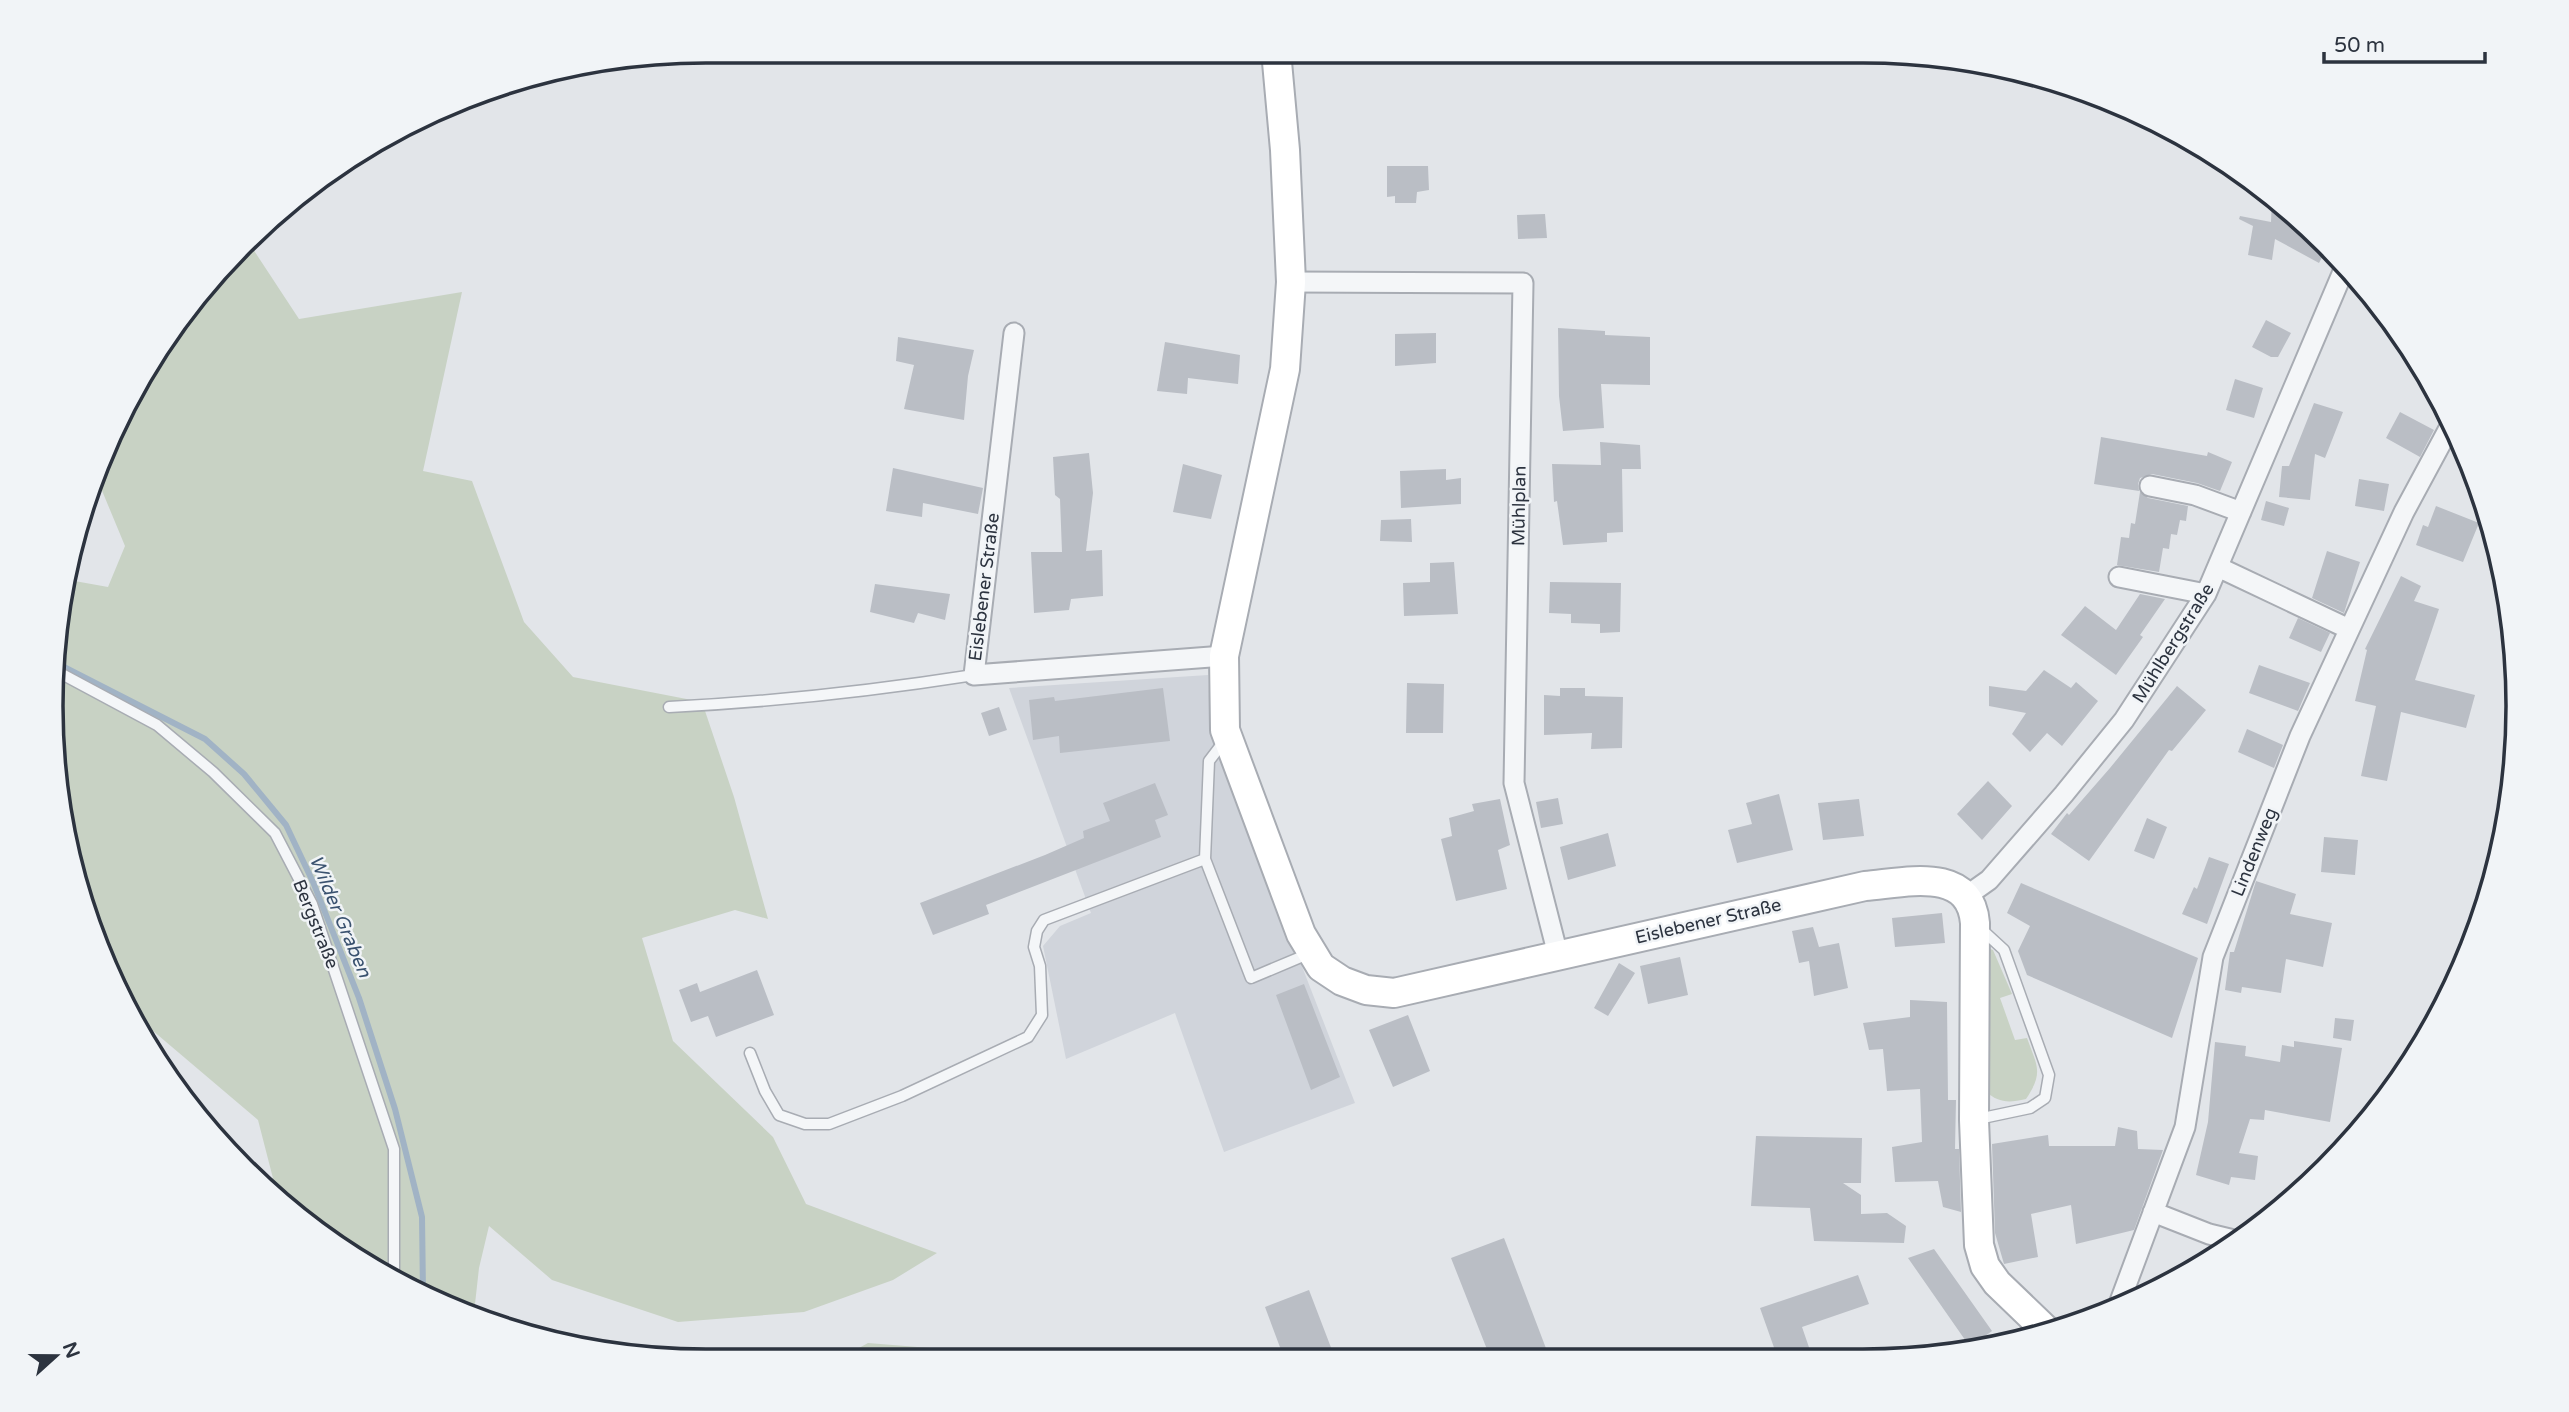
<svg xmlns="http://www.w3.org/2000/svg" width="2569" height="1412" font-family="'Varela Round',sans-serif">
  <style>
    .built { fill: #d0d4db }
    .green { fill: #c8d2c4 }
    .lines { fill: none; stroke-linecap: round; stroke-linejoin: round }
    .stream { stroke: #a1b3c5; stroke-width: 6 }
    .building { fill: #babec5 }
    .lane-casing { stroke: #a8acb3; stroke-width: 13 }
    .street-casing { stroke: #a8acb3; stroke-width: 23 }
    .secondary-casing { stroke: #a8acb3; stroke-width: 32 }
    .lane { stroke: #f4f6f8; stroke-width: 10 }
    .street { stroke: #f4f6f8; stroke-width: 19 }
    .secondary { stroke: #fff; stroke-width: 28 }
    .labels { text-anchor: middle; stroke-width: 5; stroke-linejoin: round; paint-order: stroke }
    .street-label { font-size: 18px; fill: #2c333f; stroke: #f1f4f7 }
    .water-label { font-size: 19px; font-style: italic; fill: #3a526f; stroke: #f1f4f7 }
    .rim { fill: none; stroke: #2c333f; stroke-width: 3.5 }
  </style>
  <rect width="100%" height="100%" fill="#e2e5e9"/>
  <path class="built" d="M1208,675L1211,732L1355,1103L1224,1152L1175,1013L1066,1059L1043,946L1060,926L1091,913L1009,688Z"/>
  <path class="green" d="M251,246L299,319L462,292L423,471L472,481L524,622L573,677L702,702L734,797L768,919L735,910L642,938L673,1041L773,1137L806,1204L937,1253L893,1280L804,1312L678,1322L552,1280L489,1226L479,1268L474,1313L379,1274L276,1190L258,1120L139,1019L126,998L86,896L52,749L69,580L108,587L125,546L98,481L161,342Z
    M1988,948L1993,950L2012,994L2000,998L2015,1040L2027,1038C2037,1066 2044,1072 2026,1099C2008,1103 1999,1103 1985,1091Z
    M868,1343L967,1351L971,1359H839Z"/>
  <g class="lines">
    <path class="stream" d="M60,665L205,739L244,774L286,825L313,882L359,998L395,1109L422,1217L423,1292"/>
  </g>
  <path class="building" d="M1387,166H1428L1429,190L1417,192L1416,203H1395V196L1387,197Z
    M2272,197L2295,213L2327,248L2319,263L2275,239L2272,260L2248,255L2253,226L2239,219L2240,216L2271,222Z
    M1545,214L1547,238L1518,239L1517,215Z
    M2266,320L2291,333L2278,357H2271L2252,347Z
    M1558,328L1605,331V335L1650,337V385L1601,384L1604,428L1563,431L1559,396Z
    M1436,333V363L1395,366V334Z
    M898,337L974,350L968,376L964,420L904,409L914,365L896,361Z
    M1165,342L1240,355L1238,384L1188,378L1187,394L1157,391Z
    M2235,379L2263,388L2254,418L2226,410Z
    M2314,403L2343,412L2325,458L2315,454L2310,500L2279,497L2282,466H2289Z
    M2400,412L2434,430L2420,457L2386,438Z
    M2101,437L2207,456L2208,452L2232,462L2220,491L2197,483L2152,474L2140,478L2138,484L2139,491L2094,484Z
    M1600,442L1640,445L1641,469H1622L1623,532L1607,533V542L1563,545L1557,501L1554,502L1552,464L1601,465Z
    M1089,453L1093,493L1086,551L1102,550L1103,596L1071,599L1069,610L1034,613L1031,552H1062L1060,499L1055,495L1053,457Z
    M1183,464L1222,475L1211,519L1173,512Z
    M893,468L983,488L978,514L923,503L922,517L886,511Z
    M1446,469V480L1461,478V504L1401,508L1400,471Z
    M2359,479L2389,484L2384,511L2355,506Z
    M2140,492L2148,498L2188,506L2186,521L2180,520L2177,535L2171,534L2169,549L2163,548L2159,572L2117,565L2121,537L2129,538L2131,523L2135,524Z
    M2266,501L2289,508L2284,526L2261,520Z
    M2436,506L2479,523L2463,562L2416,545L2423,525L2428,527Z
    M1411,519L1412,542L1380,541L1381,520Z
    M2327,551L2360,562L2344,613L2312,598Z
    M1454,562L1458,614L1404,616L1403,583L1430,582V563Z
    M2401,576L2421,586L2414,601L2439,609L2415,680L2475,695L2466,728L2401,712L2387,781L2361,776L2376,706L2355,701L2367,650L2365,649Z
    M1550,582L1621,583L1620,632L1600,633V624L1571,623V614L1549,613Z
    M875,584L950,594L945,620L918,613L914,623L870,612Z
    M2140,594L2165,599L2140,635L2143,637L2116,675L2061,635L2085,606L2116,630Z
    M2298,618L2330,633L2321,652L2289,638Z
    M2259,665L2310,683L2298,711L2249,693Z
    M2044,670L2071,688L2076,682L2098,701L2062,746L2047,733L2030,752L2012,734L2026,713L1989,706V686L2026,691Z
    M1407,683L1444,684L1443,733H1406Z
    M2177,686L2206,710L2172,751L2169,750L2089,861L2051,834L2067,813L2069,815L2110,768Z
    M1163,688L1170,741L1060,753L1059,736L1033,740L1029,700L1054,697L1055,701Z
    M1560,688H1585V696L1623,697L1622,748L1591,749L1592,733L1544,735V695L1560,696Z
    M999,707L1007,730L989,736L981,713Z
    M2247,729L2283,745L2274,768L2238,752Z
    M1988,781L2012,806L1982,840L1957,814Z
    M1155,783L1168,815L1155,820L1161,837L986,905L989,914L933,935L920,903L1045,855L1084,838L1083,831L1110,821L1103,803Z
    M1779,794L1793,850L1737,863L1728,830L1752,824L1746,803Z
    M1558,798L1563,824L1541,828L1536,802Z
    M1500,799L1510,845L1498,850L1507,889L1456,901L1441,839L1452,836L1449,818L1474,811L1472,804Z
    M1859,799L1864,836L1823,840L1818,803Z
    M2147,818L2167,827L2154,859L2134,851Z
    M1608,833L1616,866L1568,880L1560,847Z
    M2324,837L2358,840L2355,875L2321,872Z
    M2209,857L2229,864L2207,924L2182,914L2194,887L2197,889Z
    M2256,881L2296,894L2290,914L2332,923L2323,967L2286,959L2281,993L2242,987L2241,993L2225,990L2230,952H2234Z
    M2021,883L2198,958L2172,1038L2027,975L2018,951L2030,926L2007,913Z
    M1942,913L1945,943L1895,947L1892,918Z
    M1813,927L1819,947L1839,943L1848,988L1814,996L1809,961L1799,963L1792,931Z
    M1680,957L1688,995L1648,1004L1640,966Z
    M1619,963L1635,973L1608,1016L1594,1008Z
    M757,970L774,1015L716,1037L708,1016L691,1022L679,990L697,983L700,992Z
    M1304,984L1340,1077L1311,1090L1276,995Z
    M1910,1000L1947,1002L1948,1100H1956L1955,1149H1959L1961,1212L1943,1207L1938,1181L1895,1182L1892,1147L1922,1142L1920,1089L1887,1091L1883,1049L1869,1050L1863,1023L1910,1017Z
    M1408,1015L1430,1071L1393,1087L1369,1030Z
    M2335,1018L2354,1020L2351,1041L2333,1038Z
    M2294,1041L2342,1048L2330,1122L2265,1110L2264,1120L2250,1119L2239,1153L2258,1156L2255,1180L2231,1177L2229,1185L2196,1175L2208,1122L2215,1042L2246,1046L2245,1056L2280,1062L2282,1045L2294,1047Z
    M2118,1127L2137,1131L2138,1149L2163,1150L2134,1230L2076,1244L2071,1205L2031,1214L2038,1257L2004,1264L1995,1233L1992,1144L2048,1135L2049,1146H2115Z
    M1756,1136L1862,1138L1861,1183H1843L1861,1195V1214L1887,1213L1906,1226L1904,1243L1814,1241L1810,1208L1751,1206Z
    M1504,1238L1547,1351L1530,1357H1490L1451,1258Z
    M1934,1249L1992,1331L1970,1347L1908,1258Z
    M1858,1275L1869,1304L1802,1327L1812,1356H1777L1760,1308Z
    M1309,1290L1335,1358H1284L1265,1307Z"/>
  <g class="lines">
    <defs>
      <path id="lane" d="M60,673L157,725L213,772L275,833L312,904L394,1149V1280
        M669,707C771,702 872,691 974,675
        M1205,859L1209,761L1225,740
        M750,1053L765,1091L779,1115L805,1124H829L902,1096L1028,1037L1042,1015L1040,966L1034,947L1037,931L1044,920L1205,859L1251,978L1308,954
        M1978,1119L2030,1108L2045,1098L2049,1075L2004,950L1979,927"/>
      <path id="street" d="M1291,282L1523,283L1514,783L1558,955
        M1014,333L974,675L1224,656
        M2150,486L2195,495L2241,512
        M2218,567L2349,629
        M2119,577L2206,594
        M1965,897L1989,880L2064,794L2124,720L2206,594L2345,267
        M2153,1212L2209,1234L2238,1241
        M2119,1304L2185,1127L2213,957L2300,736L2404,512L2453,421
        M2027,1337L2041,1327"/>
      <path id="secondary" d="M1276,51L1285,150L1291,282L1285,369L1224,656L1225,730L1301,934L1321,967L1342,981L1366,990L1394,993L1865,886C1904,883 1970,865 1975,923L1974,1120L1979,1245L1985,1266L1997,1283L2048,1332"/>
    </defs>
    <use href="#lane" class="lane-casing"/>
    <use href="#street" class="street-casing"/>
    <use href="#secondary" class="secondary-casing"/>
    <use href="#lane" class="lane"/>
    <use href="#street" class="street"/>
    <use href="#secondary" class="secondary"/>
  </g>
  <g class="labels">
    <g class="street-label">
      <text transform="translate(1519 506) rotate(-89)" y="6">Mühlplan</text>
      <text transform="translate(984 587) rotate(-83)" y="6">Eislebener Straße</text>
      <text transform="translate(2173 643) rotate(-58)" y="6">Mühlbergstraße</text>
      <text transform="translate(2254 852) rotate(-68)" y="6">Lindenweg</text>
      <text transform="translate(1708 921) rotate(-13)" y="6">Eislebener Straße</text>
      <text transform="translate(316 924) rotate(68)" y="6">Bergstraße</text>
    </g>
    <g class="water-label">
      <text transform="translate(341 916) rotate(67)" y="7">Wilder Graben</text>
    </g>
  </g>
  <path d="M0 0H2569V1412H0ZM706 63H1863A643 643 0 0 1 2506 706V706A643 643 0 0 1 1863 1349H706A643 643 0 0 1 63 706V706A643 643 0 0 1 706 63Z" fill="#f1f4f7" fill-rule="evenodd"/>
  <path class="rim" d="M706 63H1863A643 643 0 0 1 2506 706V706A643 643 0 0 1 1863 1349H706A643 643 0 0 1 63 706V706A643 643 0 0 1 706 63Z"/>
  <g transform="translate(56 1356) rotate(69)" stroke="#f1f4f7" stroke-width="5" paint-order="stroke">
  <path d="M0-5L12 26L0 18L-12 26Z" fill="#2c333f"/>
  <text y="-10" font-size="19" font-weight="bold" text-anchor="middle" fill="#2c333f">N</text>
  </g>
  <path d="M2324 52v10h161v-10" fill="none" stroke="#2c333f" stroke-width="3.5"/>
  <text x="2334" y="52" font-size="21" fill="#2c333f" stroke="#f1f4f7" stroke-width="5" paint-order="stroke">50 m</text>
</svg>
